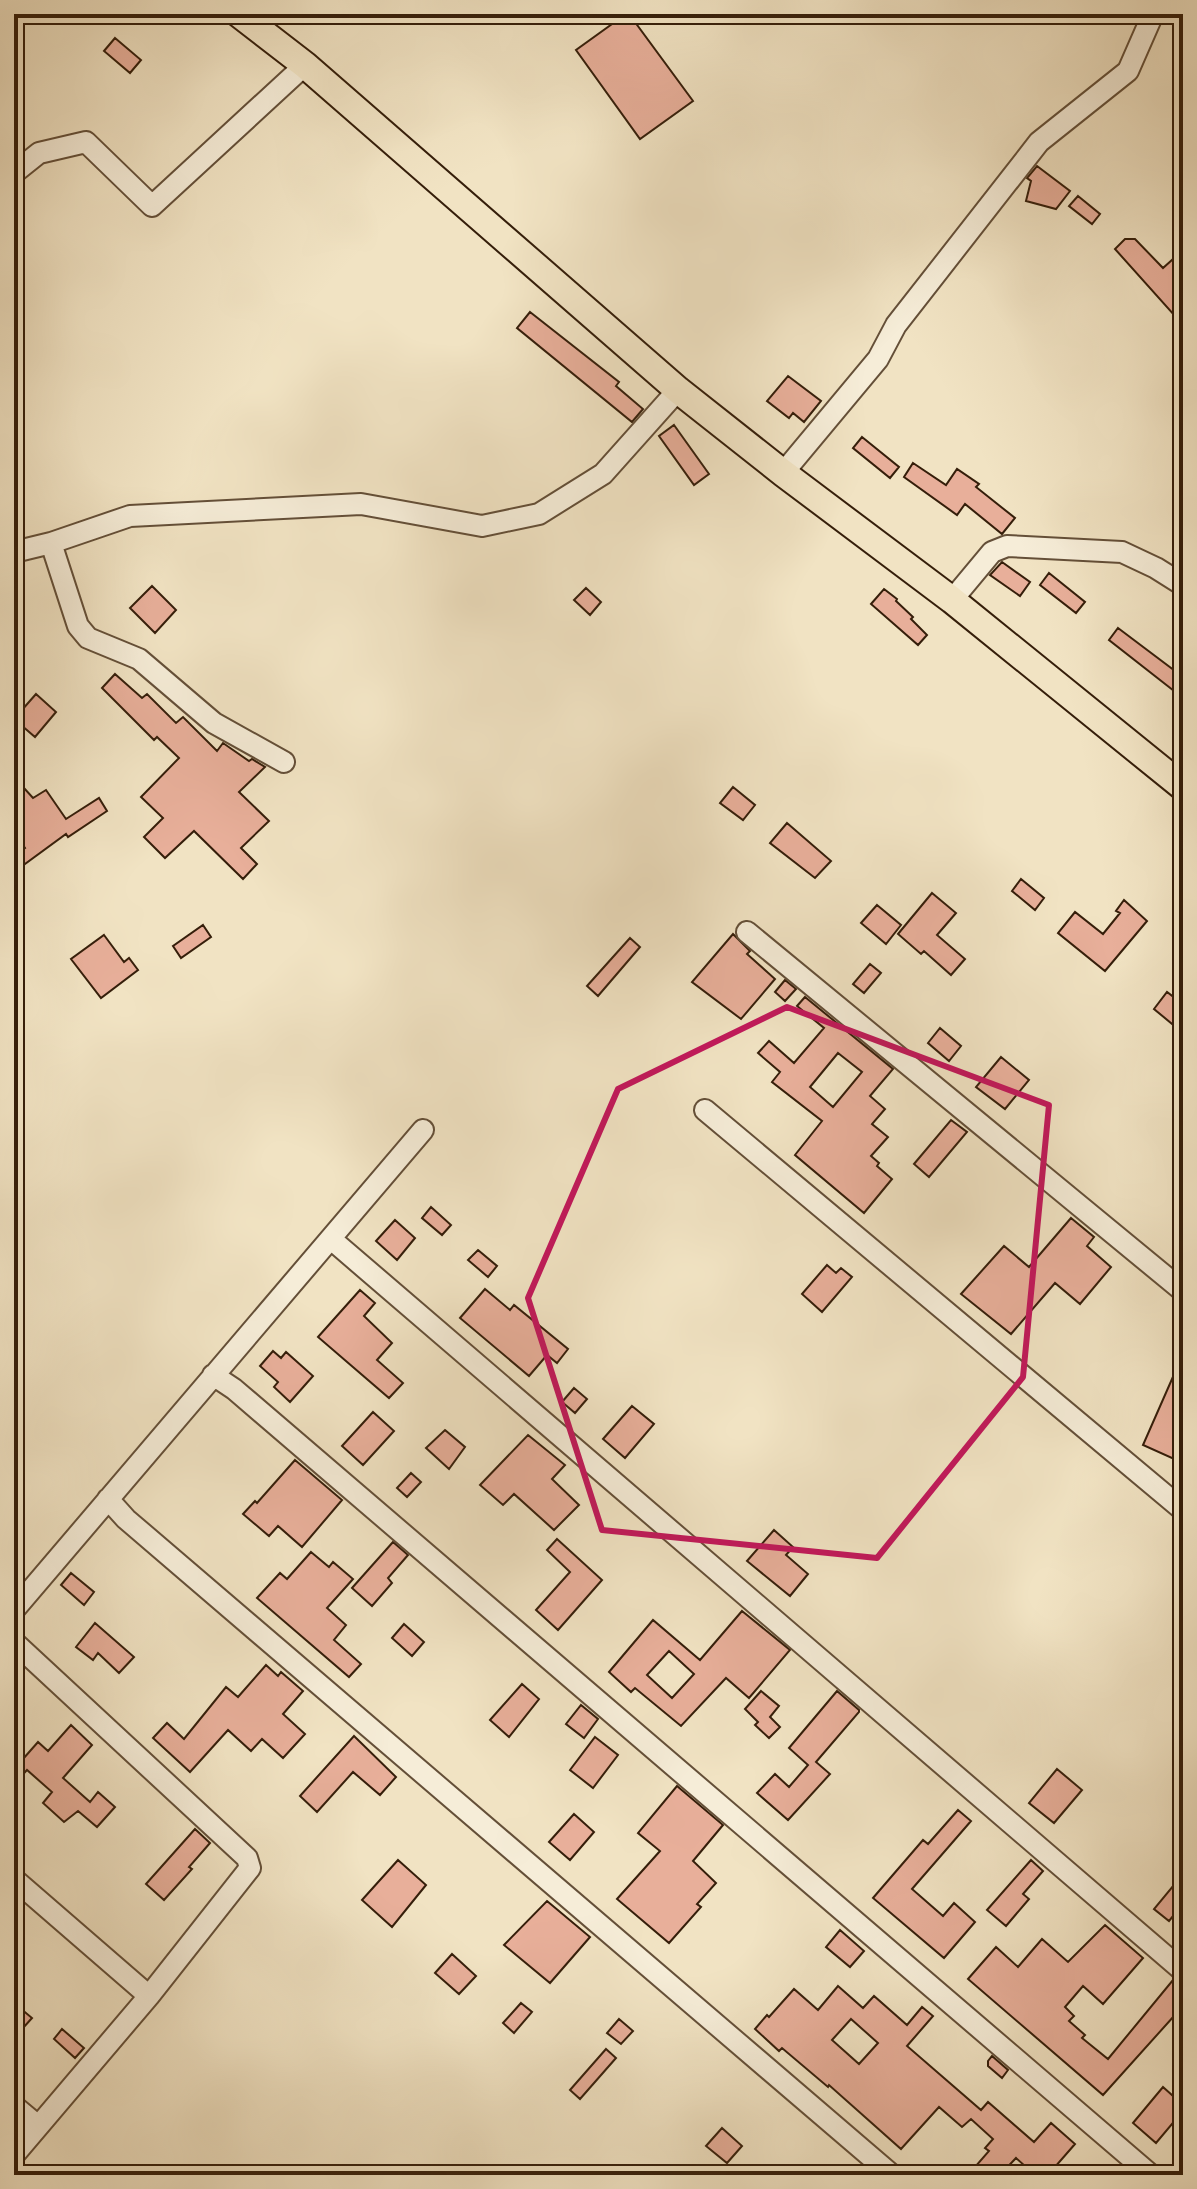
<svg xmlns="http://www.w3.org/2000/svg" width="1197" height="2189" font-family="'EB Garamond',serif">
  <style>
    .building { fill: #e8af9a; stroke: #351e0a; stroke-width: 2; fill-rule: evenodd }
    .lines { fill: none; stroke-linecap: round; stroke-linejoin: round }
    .minor-casing { stroke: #644f38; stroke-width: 24 }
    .major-casing { stroke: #351e0a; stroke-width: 30 }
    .minor { stroke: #f6edd8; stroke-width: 20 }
    .major { stroke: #f1e3c3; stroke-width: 26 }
    .marked { fill: none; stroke: #c2185b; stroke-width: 6; stroke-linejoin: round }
  </style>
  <rect width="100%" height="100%" fill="#f1e3c3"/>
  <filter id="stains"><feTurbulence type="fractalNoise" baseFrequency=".0025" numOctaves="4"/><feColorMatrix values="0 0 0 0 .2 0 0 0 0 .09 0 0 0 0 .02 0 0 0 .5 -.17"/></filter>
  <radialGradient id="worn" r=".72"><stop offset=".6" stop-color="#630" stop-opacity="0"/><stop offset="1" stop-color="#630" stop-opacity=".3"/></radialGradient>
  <path class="building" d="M626,14H629L693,101L640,139L576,50Z
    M115,38L141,60L130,73L104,51Z
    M1037,166L1070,191L1056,209L1026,201L1031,181L1027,178Z
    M1078,196L1100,214L1092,224L1069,206Z
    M1125,239H1135L1163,268L1183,250V325L1115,249Z
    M530,312L619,382L616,386L643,409L632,422L517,328Z
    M788,376L821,401L804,422L793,413L789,418L767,401Z
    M674,425L709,474L694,485L659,436Z
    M862,437L899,467L890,478L853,448Z
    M913,463L946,485L957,469L979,484L976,487L1015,518L1002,534L965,504L957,515L904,477Z
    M1002,562L1030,582L1020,596L990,575Z
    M1049,573L1085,602L1076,613L1040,585Z
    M152,586L176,610L155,633L130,608Z
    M586,588L601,602L590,615L574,600Z
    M884,589L897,599L896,601L913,617L911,619L927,635L918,645L871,604Z
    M1118,628L1183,677V698L1109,640Z
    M115,674L142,698L147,694L176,723L183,717L217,751L223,743L249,761L252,759L265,767L239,792L269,821L241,848L257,864L243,879L194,831L165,858L144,837L163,818L141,797L179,758L157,737L154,740L102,688Z
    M36,694L56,712L35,737L14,719Z
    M14,777L33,798L46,790L66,819L99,798L107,811L68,837L66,834L14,872V856L25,848L14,832Z
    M733,787L755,805L743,820L720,803Z
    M787,823L831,861L815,878L770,843Z
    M1021,879L1044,898L1035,910L1012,891Z
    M932,893L956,913L937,935L965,959L951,975L924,951L921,954L898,934Z
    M1124,900L1147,921L1105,971L1058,933L1075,912L1103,934L1120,913L1116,911Z
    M877,905L901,925L886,944L861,923Z
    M203,925L211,937L181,958L173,946Z
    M733,934L750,951L747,954L775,979L741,1019L692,982Z
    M104,935L124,962L129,958L138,970L101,998L71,959Z
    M630,938L640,947L598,996L587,986Z
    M870,964L881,973L864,993L853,984Z
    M785,980L796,989L785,1001L775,992Z
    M1183,988V1033L1154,1009L1167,992L1175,998Z
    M805,997L893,1069L870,1096L885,1109L872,1124L888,1137L871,1156L879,1163L877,1166L892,1179L864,1213L795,1155L822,1121L772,1082L780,1072L758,1053L769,1041L794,1063L824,1028L797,1006ZM838,1053L862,1072L833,1107L810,1087Z
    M940,1028L961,1046L949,1061L928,1043Z
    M1001,1057L1029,1080L1005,1109L976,1087Z
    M951,1120L967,1132L929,1177L914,1164Z
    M431,1207L451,1225L442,1235L422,1218Z
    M1071,1218L1094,1237L1087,1246L1111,1267L1080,1304L1055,1283L1011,1334L961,1294L1004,1246L1029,1267Z
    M395,1220L415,1238L397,1260L376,1241Z
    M478,1250L497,1266L488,1277L468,1260Z
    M827,1265L836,1273L841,1268L852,1277L822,1312L802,1294Z
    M485,1289L510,1310L514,1305L568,1349L557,1363L547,1355L529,1376L460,1318Z
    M360,1290L375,1303L364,1316L392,1343L377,1360L403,1383L389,1398L318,1337Z
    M273,1351L281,1358L286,1352L313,1376L290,1402L274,1387L278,1382L260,1366Z
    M1183,1354V1463L1143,1445Z
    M574,1388L587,1399L575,1413L562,1402Z
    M632,1406L654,1424L625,1458L603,1439Z
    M373,1412L394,1431L363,1465L342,1446Z
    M445,1430L465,1447L449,1469L426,1448Z
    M528,1435L565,1465L552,1479L579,1505L554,1530L514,1494L503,1505L480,1485Z
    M295,1460L342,1500L302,1547L278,1526L269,1536L243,1514L255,1501L257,1503Z
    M411,1473L421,1482L407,1497L397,1488Z
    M774,1530L793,1547L786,1555L808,1574L790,1596L747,1561Z
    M557,1539L602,1580L558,1630L536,1610L570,1572L547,1550Z
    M393,1542L408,1555L388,1578L392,1583L372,1606L352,1588Z
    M311,1552L329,1567L333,1562L353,1579L327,1608L346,1625L334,1640L361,1664L349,1677L257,1598L280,1573L287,1579Z
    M71,1573L94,1592L84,1605L61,1585Z
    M742,1611L790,1650L749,1698L726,1678L681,1726L635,1688L631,1692L609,1672L653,1620L700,1660ZM669,1651L694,1674L672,1698L647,1675Z
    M95,1623L134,1657L119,1673L98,1653L93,1660L76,1647Z
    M404,1624L424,1642L412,1656L392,1638Z
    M266,1665L278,1676L281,1672L303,1691L283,1714L305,1734L283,1758L262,1739L251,1751L228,1730L190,1772L153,1738L167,1723L184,1739L226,1687L238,1697Z
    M522,1684L539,1699L509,1737L490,1720Z
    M761,1691L779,1706L770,1717L780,1727L769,1738L755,1725L758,1722L745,1709Z
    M837,1691L859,1710V1712L816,1762L830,1774L788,1820L757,1793L775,1774L789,1787L808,1765L789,1748Z
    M581,1705L598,1719L584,1738L566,1724Z
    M71,1725L92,1745L63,1778L90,1802L98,1792L115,1807L97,1827L78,1811L64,1822L43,1803L52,1792L27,1770L14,1784V1751L23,1759L38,1742L48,1751Z
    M354,1736L396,1777L380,1795L353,1772L317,1812L300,1796Z
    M595,1737L618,1755L593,1788L570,1770Z
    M1057,1769L1082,1790L1054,1823L1029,1803Z
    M677,1786L723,1825L693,1861L716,1883L697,1904L701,1907L669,1943L617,1899L660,1851L638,1833Z
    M958,1810L971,1821L912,1889L943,1916L954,1903L975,1922L944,1958L873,1898L923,1840L928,1844Z
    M574,1814L594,1832L570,1860L549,1842Z
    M195,1829L210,1843L189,1867L192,1869L164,1900L146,1884Z
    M398,1860L426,1885L392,1927L362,1900Z
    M1031,1860L1043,1871L1023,1894L1029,1899L1006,1926L987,1910Z
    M1183,1874V1904L1169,1921L1154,1909Z
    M547,1901L590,1937L550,1983L504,1945Z
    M1105,1925L1143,1958L1103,2004L1083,1986L1065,2007L1074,2016L1069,2021L1085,2035L1082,2038L1108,2059L1173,1980L1183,1989V2006L1103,2095L968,1979L996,1947L1018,1967L1042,1939L1068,1962Z
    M840,1930L864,1951L850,1967L826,1947Z
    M452,1954L476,1976L459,1994L435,1973Z
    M838,1986L863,2008L874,1996L907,2025L922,2007L933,2016L907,2046L981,2110L988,2102L1034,2142L1051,2123L1075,2144L1048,2175H1035L1016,2158L1000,2175H968L989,2151L985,2148L993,2139L971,2119L962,2127L939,2107L901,2149L829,2085L828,2087L782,2048L779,2051L755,2029L767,2015L769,2017L794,1989L818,2010ZM851,2019L878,2043L859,2064L832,2040Z
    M14,2003L32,2018L14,2038Z
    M521,2003L532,2012L514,2033L503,2023Z
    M619,2019L633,2031L621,2044L607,2033Z
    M62,2029L84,2048L75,2058L54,2039Z
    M606,2049L616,2058L580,2099L570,2090Z
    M992,2056L1008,2070L1002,2078L988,2066V2061Z
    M1163,2087L1183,2105V2111L1156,2143L1133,2123Z
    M722,2128L742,2146L727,2163L706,2146Z"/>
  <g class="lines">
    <defs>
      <path id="minor" d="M14,173L39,153L86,142L152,206L305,65
        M783,473L878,359L896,325L1039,142L1128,71L1153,14
        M51,543L78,626L88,638L139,659L214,723L284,762
        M14,552L51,543L130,516L361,504L482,526L539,514L603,474L678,390
        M952,600L992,552L1007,546L1122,552L1156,568L1183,585
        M747,932L1183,1291
        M705,1110L1183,1510
        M331,1239L1183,1971
        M213,1375L234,1389L1151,2175
        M108,1499L126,1519L892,2175
        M14,1610L423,1130
        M14,1642L247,1858L250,1868L149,1996L14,2155
        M14,1879L149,1996
        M14,2106L38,2126"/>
      <path id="major" d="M239,14L305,65L678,390L783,473L952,600L1183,787"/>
    </defs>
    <use href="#minor" class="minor-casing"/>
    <use href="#major" class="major-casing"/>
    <use href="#minor" class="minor"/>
    <use href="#major" class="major"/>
  </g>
  <path class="marked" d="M787,1007L1049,1105L1023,1377L877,1558L602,1530L528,1298L618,1089Z"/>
  <rect width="1197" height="2189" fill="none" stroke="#f1e3c3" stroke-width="48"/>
  <rect x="16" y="16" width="1165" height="2157" fill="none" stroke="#351e0a" stroke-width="4"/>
  <rect x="24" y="24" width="1149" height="2141" fill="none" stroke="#351e0a" stroke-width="2"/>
  <rect width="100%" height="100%" filter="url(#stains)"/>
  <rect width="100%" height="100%" fill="url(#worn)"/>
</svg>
